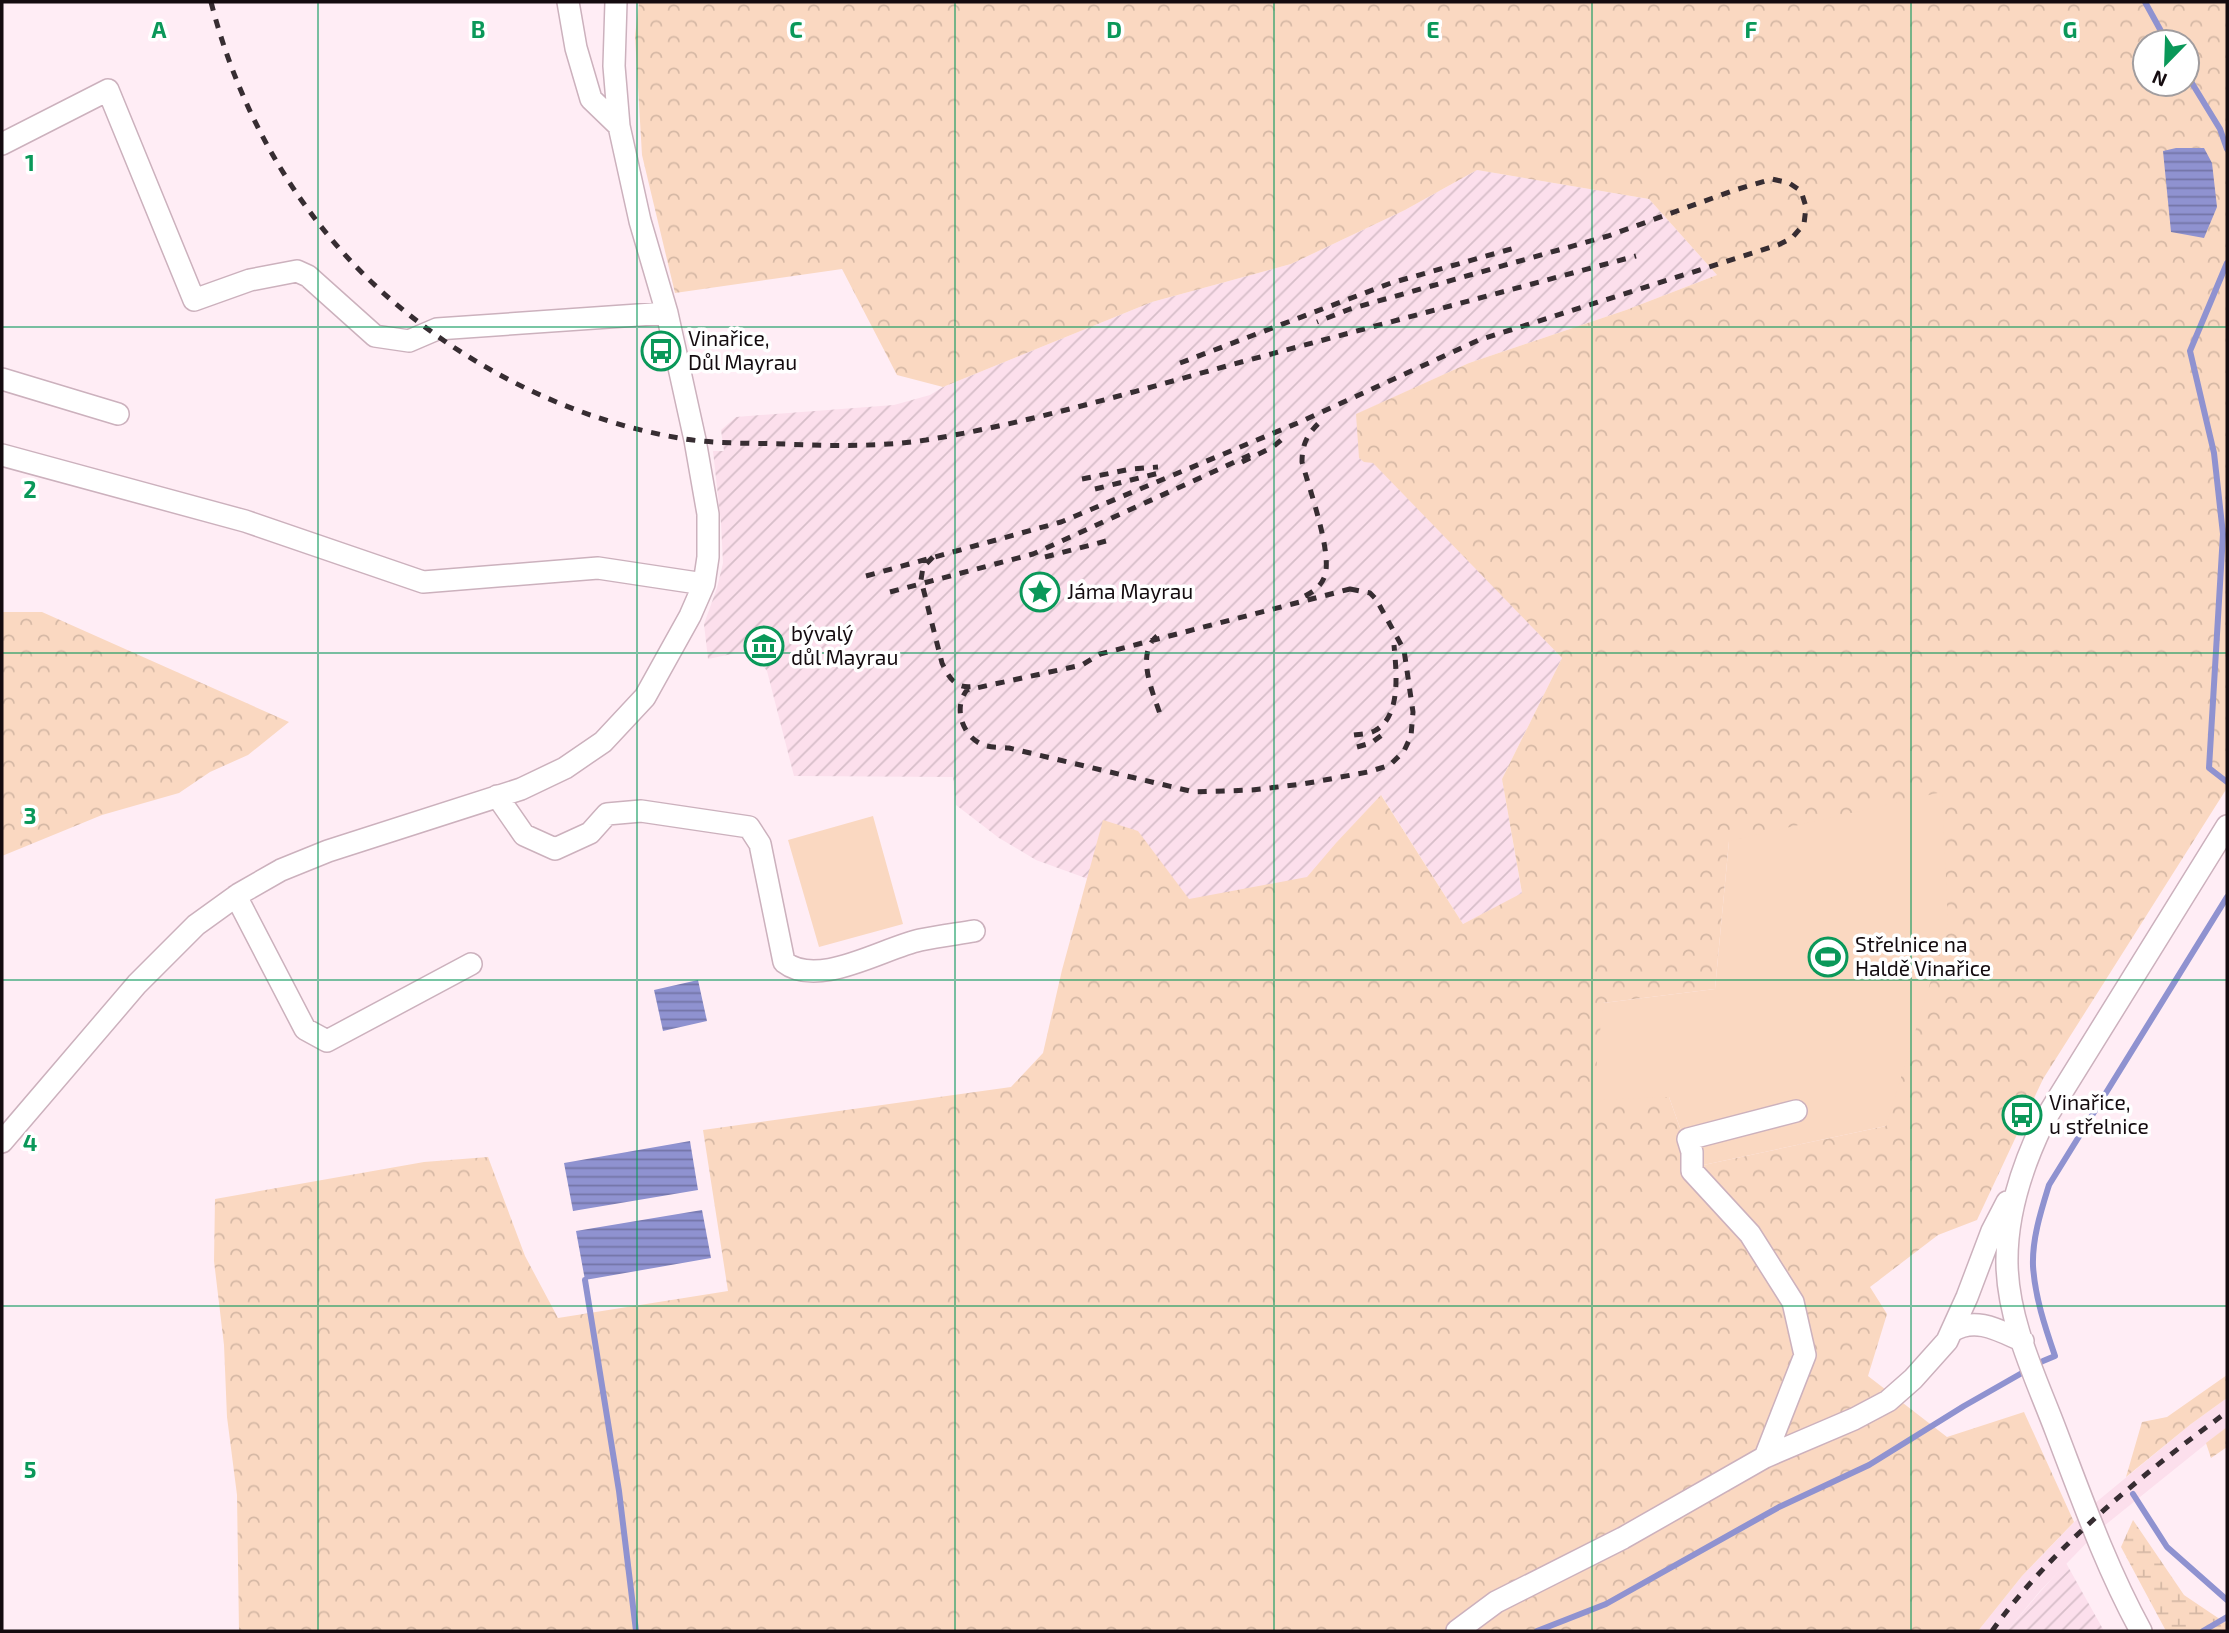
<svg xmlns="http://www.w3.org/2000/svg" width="2229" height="1633" font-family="'Exo 2',sans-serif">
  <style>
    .built { fill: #fcdfec }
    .industrial { fill: url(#industrial-furrows) }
    .forest { fill: url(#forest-crowns); fill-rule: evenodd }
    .wetland { fill: url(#wetland-marsh) }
    .pitch { fill: #fad8c1 }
    .water { fill: url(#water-rules) }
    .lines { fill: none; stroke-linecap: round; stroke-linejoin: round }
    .stream { stroke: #8f92d0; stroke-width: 6 }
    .minor-casing { stroke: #ccb1bd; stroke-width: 24 }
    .minor { stroke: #fff; stroke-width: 21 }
    .rail { stroke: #372d32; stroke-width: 5; stroke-dasharray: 9 9; stroke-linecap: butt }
    .grid { fill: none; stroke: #0a9859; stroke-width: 2; stroke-opacity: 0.55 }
    .labels { text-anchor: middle; stroke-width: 7; stroke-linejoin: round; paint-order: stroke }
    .poi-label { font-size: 21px; fill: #140b0f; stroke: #fff; text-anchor: start }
    .grid-label { font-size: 23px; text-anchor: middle; font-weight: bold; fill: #0a9859; stroke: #fff; stroke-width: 7; stroke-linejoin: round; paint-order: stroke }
  </style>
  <defs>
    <pattern id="industrial-furrows" width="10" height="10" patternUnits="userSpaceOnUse" patternTransform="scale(1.75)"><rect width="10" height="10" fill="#fcdfec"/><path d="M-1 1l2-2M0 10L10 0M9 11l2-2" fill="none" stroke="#d7bec9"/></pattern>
    <pattern id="forest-crowns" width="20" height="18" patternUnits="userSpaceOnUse" patternTransform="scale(1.75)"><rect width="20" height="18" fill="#fad8c1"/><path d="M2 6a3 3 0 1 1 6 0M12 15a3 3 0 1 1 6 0" fill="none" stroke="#d5b8a5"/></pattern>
    <pattern id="wetland-marsh" width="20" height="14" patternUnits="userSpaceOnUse" patternTransform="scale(1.75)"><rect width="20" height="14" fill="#fad8c1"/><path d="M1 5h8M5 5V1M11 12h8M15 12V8" fill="none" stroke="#d5b8a5"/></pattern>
    <pattern id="water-rules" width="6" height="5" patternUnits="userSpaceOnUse" patternTransform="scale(1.75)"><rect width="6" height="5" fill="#8f92d0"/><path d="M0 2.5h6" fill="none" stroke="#7475a7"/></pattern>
  </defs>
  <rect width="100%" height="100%" fill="#ffedf5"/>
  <path class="built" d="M2227,1398V1427L2099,1530L2040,1591L2007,1631H1978L2022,1576L2083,1513L2191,1424Z"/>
  <path class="industrial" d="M1477,170L1649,199L1717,275L1626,310L1469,363L1357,414L1388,433L1458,550L1562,658L1502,779L1522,894L1463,924L1382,796L1311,887L1168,908L1036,860L999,838L956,805L953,777L794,776L767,671L751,650L708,659L704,624L717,588L723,563L721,523L713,451H724L721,430L736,417L894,405L930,395L943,387L1152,302L1291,264L1405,210Z
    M2066,1563L2104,1631H2007L2040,1592Z"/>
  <path class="forest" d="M639,2H2227V788L2043,1079L1977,1220L1938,1235L1870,1287L1887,1314L1868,1376L1947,1437L2024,1412L2074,1522L2022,1576L1978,1631H239L237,1495L227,1417L224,1345L214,1261L215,1199L424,1162L488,1157L525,1256L558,1318L728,1291L703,1130L1011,1087L1043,1053L1062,970L1103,820L1138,831L1189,899L1307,877L1336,843L1381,795L1463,924L1522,893L1502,779L1562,658L1373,463L1364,462L1359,458L1356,414L1469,363L1626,310L1717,275L1649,199L1477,170L1405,210L1291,264L1152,302L943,387L897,375L842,269L675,293L642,155L635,36ZM2145,42H2187V84H2145ZM1729,841L1886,1126L1694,1167L1669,1097L1603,1003L1715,989Z
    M2,612H42L289,722L248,755L210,772L179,793L102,815L2,856Z
    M2227,1375V1398L2191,1424L2126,1477L2142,1422L2167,1417Z
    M2227,1427V1447L2211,1458L2206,1443Z"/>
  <path class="wetland" d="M2133,1520L2184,1595L2227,1624V1631H2166L2121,1547Z"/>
  <path class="pitch" d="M1942,792L1948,925L1886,1126L1694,1167L1669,1097L1593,1100L1603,1003L1715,989L1729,841Z
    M873,816L903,924L819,947L788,840Z"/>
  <path class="water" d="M2176,148H2204L2212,163L2217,207L2204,238L2171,232L2163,151Z
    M698,980L707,1021L663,1031L654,990Z
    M690,1141L698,1190L573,1211L564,1163Z
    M702,1210L711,1258L585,1280L576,1231Z"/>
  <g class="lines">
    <path class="stream" d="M2145,2L2167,42
      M2187,75L2220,129L2227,149
      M2227,263L2190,351L2214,453L2223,534L2209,768L2227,782
      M585,1280L619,1491L636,1631
      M2133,1494L2167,1547L2227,1600
      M1537,1631L1606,1604L1779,1507L1869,1465L1964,1406L2043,1361L2055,1356C2045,1327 2035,1297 2033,1266C2032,1239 2041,1211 2049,1185L2227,897
      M2203,1631L2227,1617"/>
    <defs>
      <path id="minor" d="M568,2L576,48L591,99L619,126
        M2,144L108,90L194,300L250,280L297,271L308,276L375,336L409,341L437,329L667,313
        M2,379L118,414
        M2,455L245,521L423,582L598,568L704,584
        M497,796L524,835L555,849L590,833L607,814L641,811L749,827L760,844L784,962C818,989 883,948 920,940C938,936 956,934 974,931
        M236,896L305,1029L327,1041L471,964
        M2,1142L137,984L196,925L239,894L281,870L328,851L521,789L565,768L603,742L645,697L690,616L704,584L708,557V514L695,440L667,313L640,221L619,126L614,66L616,2
        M1952,1331C1976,1316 2000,1331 2023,1341
        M1765,1457L1805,1355L1793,1302L1750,1234L1692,1171V1152L1688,1139L1796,1111
        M1457,1631L1496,1602L1623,1538L1765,1457L1854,1419L1888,1401L1913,1379L1947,1341L1967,1297L1992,1231L2007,1202
        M2141,1631C2106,1567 2082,1499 2056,1431C2036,1378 2008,1322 2007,1264C2006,1214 2022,1166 2044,1121L2227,826"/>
    </defs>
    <use href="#minor" class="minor-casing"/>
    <use href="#minor" class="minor"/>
    <path class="rail" d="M211,2C242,123 309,235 407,313C486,377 585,423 685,439C718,444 752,443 785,444C832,446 879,447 926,440C1030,423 1132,392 1234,364C1368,328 1502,292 1636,256
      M1180,363L1391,283L1518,247
      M1242,462L1273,447L1281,440
      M1082,479L1131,469L1158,467
      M1095,489L1163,472
      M933,557L923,567L921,580L942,663C949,678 956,690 975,686
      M1045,557L1106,541
      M866,576L1061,522L1300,422L1479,340L1778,245L1792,238L1804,224L1806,207L1801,191L1789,183L1772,179L1735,190L1608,236L1350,309L1317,322
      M1350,589L1370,593L1376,599L1404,650L1413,712L1411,736L1404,751L1390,765L1368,772L1303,784L1252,790L1194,792L1009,748C1000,747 989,748 981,744C962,735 953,707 967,690L1082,665L1100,654Z
      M890,592L1033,554L1250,455
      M1305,596C1313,592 1320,587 1324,578C1334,557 1309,488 1302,462C1302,443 1308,433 1322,420
      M1157,636C1134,655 1155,697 1162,720
      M1354,735C1361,734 1370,734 1376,730C1402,715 1396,669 1394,645
      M1357,747L1371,743L1386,732
      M1992,1631C2050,1549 2146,1471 2227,1412"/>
  </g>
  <path class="grid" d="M318,2V1631M637,2V1631M955,2V1631M1274,2V1631M1592,2V1631M1911,2V1631M2,327H2227M2,653H2227M2,980H2227M2,1306H2227"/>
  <defs>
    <symbol id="bus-ring" viewBox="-11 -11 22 22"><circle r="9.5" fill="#fff" stroke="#0a9859" stroke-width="1.5"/><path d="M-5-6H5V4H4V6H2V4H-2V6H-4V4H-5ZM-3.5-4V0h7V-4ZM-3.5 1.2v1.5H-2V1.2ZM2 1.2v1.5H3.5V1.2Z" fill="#0a9859"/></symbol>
    <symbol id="sight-ring" viewBox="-11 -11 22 22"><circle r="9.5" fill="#fff" stroke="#0a9859" stroke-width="1.5"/><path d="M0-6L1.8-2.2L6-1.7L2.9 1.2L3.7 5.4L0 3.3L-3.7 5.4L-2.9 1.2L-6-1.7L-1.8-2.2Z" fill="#0a9859"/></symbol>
    <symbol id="museum-ring" viewBox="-11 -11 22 22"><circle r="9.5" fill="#fff" stroke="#0a9859" stroke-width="1.5"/><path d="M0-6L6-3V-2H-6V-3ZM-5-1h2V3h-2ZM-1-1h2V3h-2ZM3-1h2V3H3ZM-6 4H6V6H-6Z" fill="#0a9859"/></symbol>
    <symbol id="stadium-ring" viewBox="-11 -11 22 22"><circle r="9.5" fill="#fff" stroke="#0a9859" stroke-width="1.5"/><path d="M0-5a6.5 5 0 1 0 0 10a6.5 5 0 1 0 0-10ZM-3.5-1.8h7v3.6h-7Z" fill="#0a9859"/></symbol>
  </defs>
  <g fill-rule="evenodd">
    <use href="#bus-ring" x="639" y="329" width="44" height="44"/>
    <use href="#sight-ring" x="1018" y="570" width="44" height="44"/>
    <use href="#museum-ring" x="742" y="624" width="44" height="44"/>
    <use href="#stadium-ring" x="1806" y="935" width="44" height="44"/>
    <use href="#bus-ring" x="2000" y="1093" width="44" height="44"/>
  </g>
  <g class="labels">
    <g class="poi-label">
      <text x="688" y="346">Vinařice,<tspan x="688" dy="24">Důl Mayrau</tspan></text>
      <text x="1067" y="599">Jáma Mayrau</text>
      <text x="791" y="641">bývalý<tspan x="791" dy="24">důl Mayrau</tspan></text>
      <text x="1855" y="952">Střelnice na<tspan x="1855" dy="24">Haldě Vinařice</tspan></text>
      <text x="2049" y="1110">Vinařice,<tspan x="2049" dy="24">u střelnice</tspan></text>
    </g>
  </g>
  <g class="grid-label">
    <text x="159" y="38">A</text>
    <text x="478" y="38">B</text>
    <text x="796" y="38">C</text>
    <text x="1114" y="38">D</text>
    <text x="1433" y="38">E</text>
    <text x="1751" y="38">F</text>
    <text x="2070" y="38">G</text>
    <text x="30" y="171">1</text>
    <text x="30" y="498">2</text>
    <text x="30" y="824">3</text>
    <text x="30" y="1151">4</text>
    <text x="30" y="1478">5</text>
  </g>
  <rect width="2229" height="1633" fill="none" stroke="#140b0f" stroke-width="7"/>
  <g transform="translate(2166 63) rotate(203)"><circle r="33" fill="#ffffff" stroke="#a19d9f" stroke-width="2"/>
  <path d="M0-5L12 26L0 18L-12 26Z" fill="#0a9859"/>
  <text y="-10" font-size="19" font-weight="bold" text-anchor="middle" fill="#140b0f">N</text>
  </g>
</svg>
